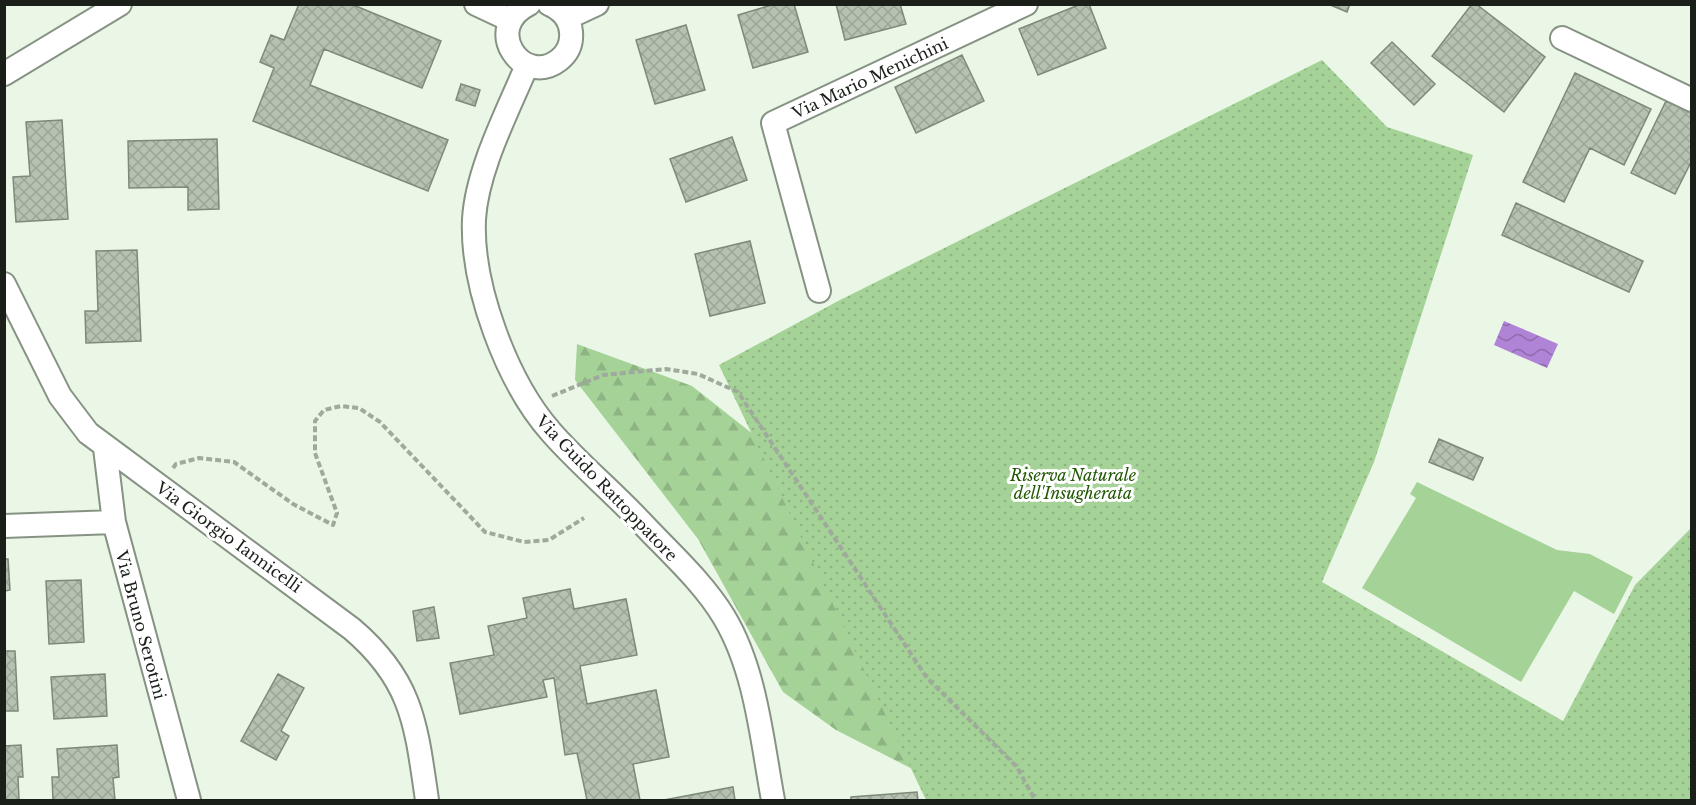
<svg xmlns="http://www.w3.org/2000/svg" width="1696" height="805" font-family="'Libre Baskerville',serif">
  <style>
    .forest { fill: url(#forest-firs) }
    .park { fill: url(#park-dots) }
    .pitch { fill: #a5d297 }
    .water { fill: url(#water-waves) }
    .building { fill: url(#building-cross-hatch); stroke: #7e897a; stroke-width: 1.5 }
    .lines { fill: none; stroke-linecap: round; stroke-linejoin: round }
    .street-casing { stroke: #869283; stroke-width: 26 }
    .path { stroke: #9fa99c; stroke-width: 4; stroke-dasharray: 6 3; stroke-linecap: butt }
    .street { stroke: #fff; stroke-width: 22 }
    .labels { text-anchor: middle; stroke-width: 6; stroke-linejoin: round; paint-order: stroke }
    .street-label { font-size: 16px; fill: #1a1f19; stroke: #fff }
    .park-label { font-size: 16px; font-style: italic; fill: #205701; stroke: #fff }
  </style>
  <defs>
    <pattern id="forest-firs" width="22" height="20" patternUnits="userSpaceOnUse" patternTransform="scale(1.5)"><rect width="22" height="20" fill="#a5d297"/><path d="M5 1l3.5 6h-7zM16 11l3.5 6h-7z" fill="#8db482"/></pattern>
    <pattern id="park-dots" width="8" height="8" patternUnits="userSpaceOnUse" patternTransform="scale(1.5)"><rect width="8" height="8" fill="#a5d297"/><path d="M2 2h.1M6 6h.1" fill="none" stroke="#8db482" stroke-width="1.8" stroke-linecap="round"/></pattern>
    <pattern id="water-waves" width="16" height="10" patternUnits="userSpaceOnUse" patternTransform="scale(1.5)"><rect width="16" height="10" fill="#af84d6"/><path d="M0 5q4-4 8 0t8 0" fill="none" stroke="#8e6bad"/></pattern>
    <pattern id="building-cross-hatch" width="8" height="8" patternUnits="userSpaceOnUse" patternTransform="scale(1.5)"><rect width="8" height="8" fill="#b5c1b1"/><path d="M0 0l8 8M0 8l8-8" fill="none" stroke="#9ba598"/></pattern>
  </defs>
  <rect width="100%" height="100%" fill="#eaf7e6"/>
  <path class="forest" d="M577,344L692,386L839,502L932,779L836,730L783,692L698,539L575,380Z"/>
  <path class="park" d="M1322,60L1387,127L1473,155L1374,462L1322,582L1563,721L1635,585L1691,528V800H926L719,365L840,300Z"/>
  <path class="pitch" d="M1417,482L1557,550L1590,554L1633,577L1614,614L1574,591L1521,682L1362,588L1416,498L1410,494Z"/>
  <path class="water" d="M1504,321L1558,344L1547,368L1494,345Z"/>
  <path class="building" d="M299,4H351L441,41L422,88L324,49L310,85L448,140L428,191L253,121L274,68L260,62L271,35L284,40Z
    M775,4H794L808,52L753,68L738,15Z
    M836,4H900L906,24L845,40Z
    M1081,4H1089L1106,48L1038,75L1019,29Z
    M1328,4H1350L1347,12Z
    M1472,4H1476L1545,57L1504,112L1432,56Z
    M686,25L705,90L655,104L636,40Z
    M1392,42L1435,84L1414,105L1371,63Z
    M962,55L984,101L916,133L895,87Z
    M1575,73L1651,109L1624,165L1590,148L1564,202L1523,182Z
    M461,84L480,90L475,106L456,100Z
    M1666,101L1692,113V160L1675,194L1631,173Z
    M62,120L68,219L16,222L13,177L30,176L26,122Z
    M732,137L747,180L686,202L670,159Z
    M217,139L219,209L188,210V187L129,188L128,141Z
    M1516,203L1643,261L1629,292L1502,235Z
    M750,241L765,303L710,316L695,254Z
    M137,250L141,341L86,343L85,311H98L96,251Z
    M1439,439L1483,458L1473,480L1429,462Z
    M4,559H8L10,590L5,591L4,617Z
    M81,580L84,642L49,644L46,581Z
    M570,589L574,609L626,599L637,655L580,666L587,704L656,690L669,757L633,764L640,800H587L577,753L565,755L554,678L543,680L547,697L460,714L450,663L494,655L488,626L527,618L523,598Z
    M434,607L439,638L417,641L413,611Z
    M4,651H15L18,711H4Z
    M105,674L107,716L54,719L51,677Z
    M278,674L304,688L281,731L289,736L276,760L241,741Z
    M21,745L23,777H18L19,800H4V746Z
    M117,745L119,777L113,778L115,800H53L52,777H59L57,749Z
    M733,787L735,800H664Z
    M917,792L918,800H851V797Z"/>
  <g class="lines">
    <defs>
      <path id="street" d="M476,4L510,20
        M529,4C481,28 523,88 559,60C568,53 572,43 571,32C570,19 561,9 549,4
        M567,18L597,4
        M1562,38L1692,100
        M527,65C508,111 477,169 474,219C471,286 507,382 551,432C579,464 612,491 641,522C669,552 703,582 724,617C756,670 762,741 773,800
        M4,74L120,4
        M4,284L60,396L88,433L352,629C413,681 416,725 427,800
        M819,291L773,123L1026,4
        M105,448L114,522L189,800
        M4,526L114,522"/>
    </defs>
    <use href="#street" class="street-casing"/>
    <path class="path" d="M552,396L603,375L666,369L698,374L738,392L927,678L1017,767L1035,800
      M173,468L176,464L199,458L234,462L293,504L333,525L337,513L315,453V421L324,410L341,406L359,408L380,422L485,532L524,542L549,540L584,518"/>
    <use href="#street" class="street"/>
  </g>
  <g class="labels">
    <g class="street-label">
      <text transform="translate(870 78) rotate(-25)" y="6">Via Mario Menichini</text>
      <text transform="translate(607 488) rotate(46)" y="6">Via Guido Rattoppatore</text>
      <text transform="translate(229 537) rotate(36)" y="6">Via Giorgio Iannicelli</text>
      <text transform="translate(141 625) rotate(75)" y="6">Via Bruno Serotini</text>
    </g>
    <g class="park-label">
      <text x="1073" y="481">Riserva Naturale<tspan x="1073" dy="18">dell'Insugherata</tspan></text>
    </g>
  </g>
  <rect width="1696" height="805" fill="none" stroke="#1a1f19" stroke-width="12"/>
</svg>
